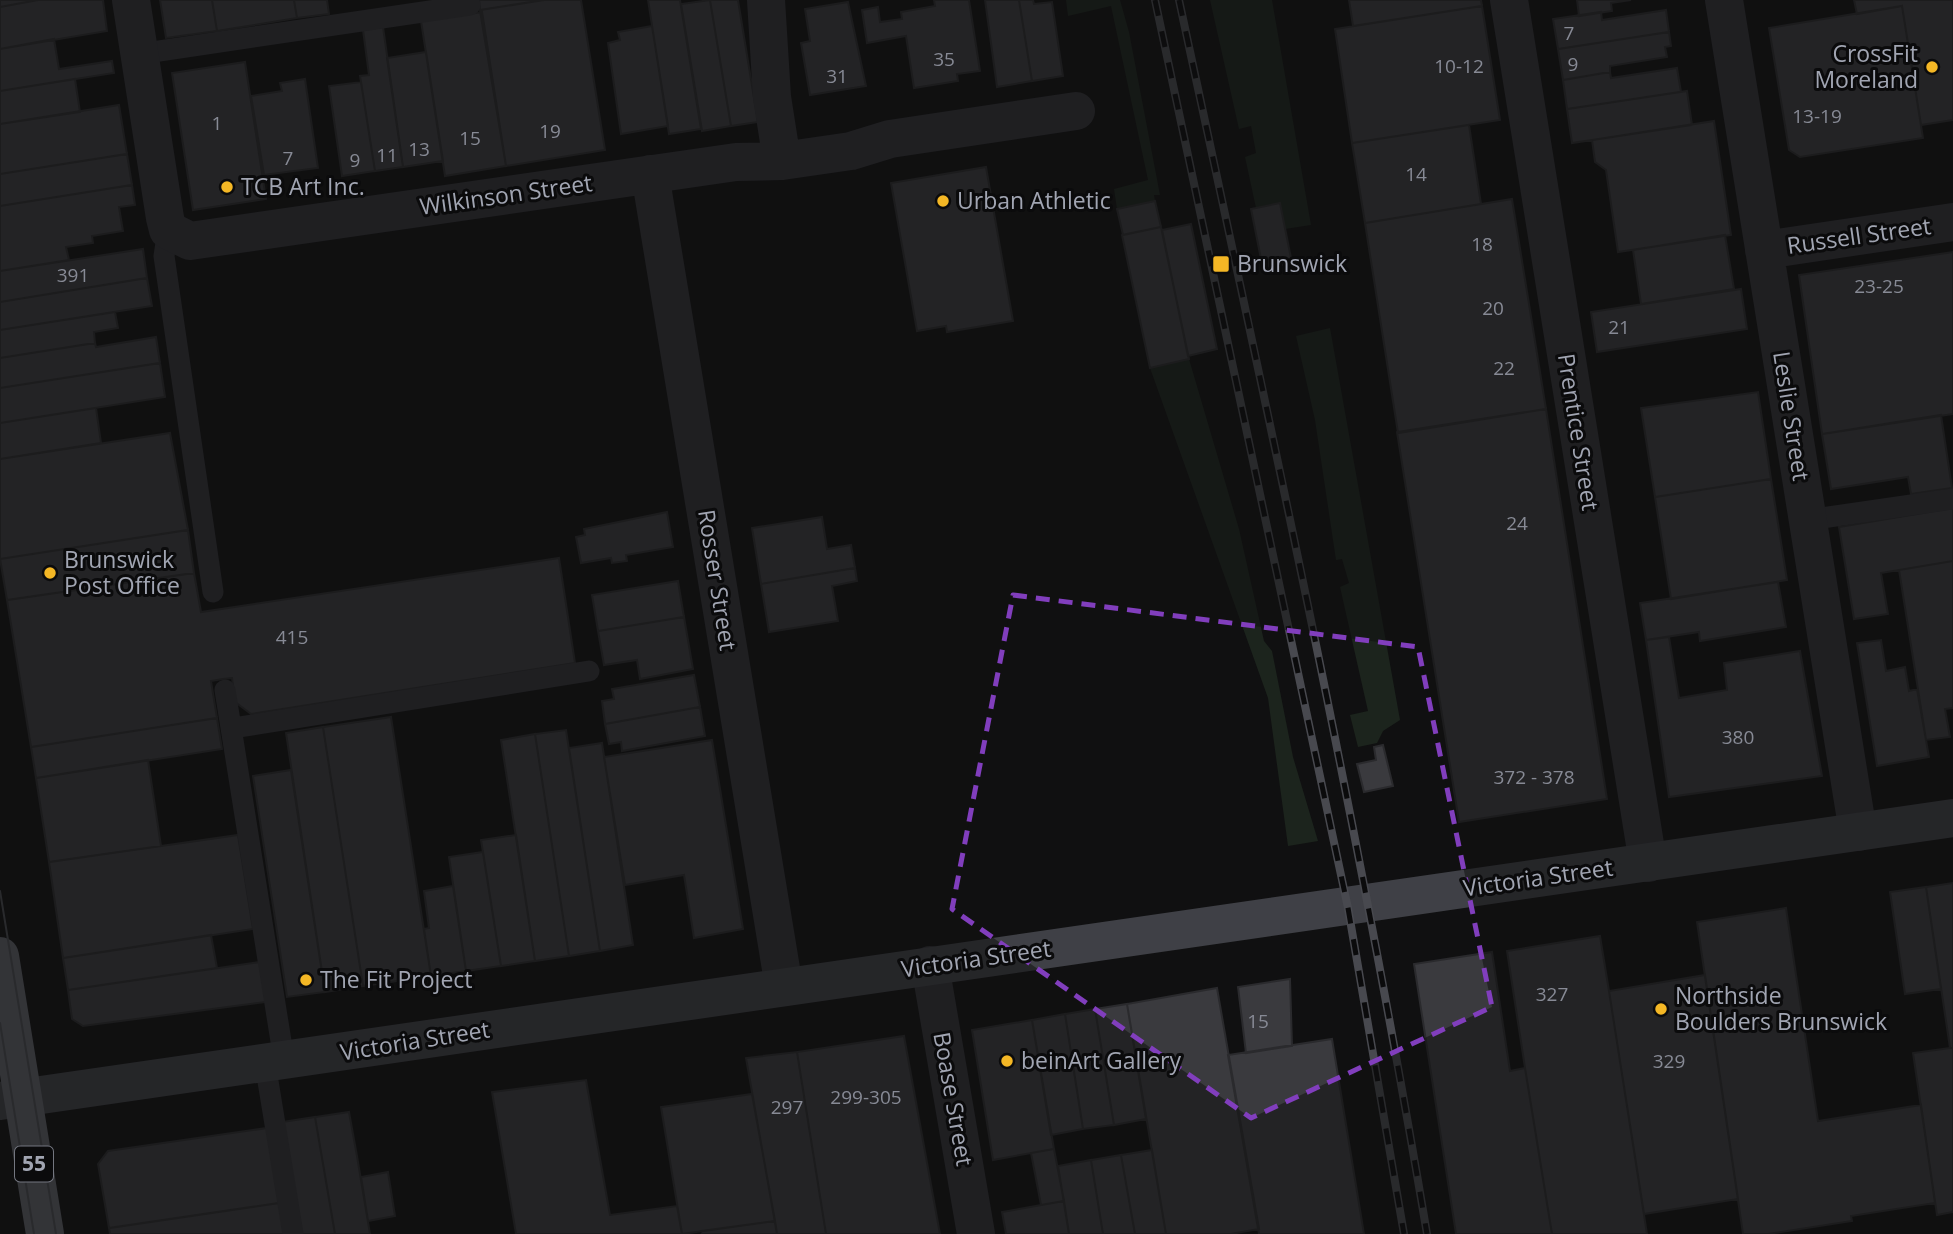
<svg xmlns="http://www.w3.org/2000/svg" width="1953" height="1234" font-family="'Open Sans',sans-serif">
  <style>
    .green { fill: #1c241d }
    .building { fill: #3a3a3e; stroke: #2a2a2d; stroke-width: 2 }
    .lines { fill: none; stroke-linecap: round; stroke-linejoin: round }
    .lane { stroke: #313136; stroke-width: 21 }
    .street { stroke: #313136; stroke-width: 38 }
    .secondary { stroke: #3f4046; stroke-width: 38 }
    .highway { stroke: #5d5f67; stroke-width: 38 }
    .tram { stroke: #48494f; stroke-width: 2 }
    .rail-casing { stroke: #48494f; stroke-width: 8 }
    .rail { stroke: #0b0b0c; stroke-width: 5; stroke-dasharray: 16; stroke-linecap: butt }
    .marked { fill: none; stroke: #813ebd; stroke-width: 5; stroke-dasharray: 14 9; stroke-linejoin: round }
    .poi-dot { fill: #f4b725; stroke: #0b0b0c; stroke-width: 2.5 }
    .labels { text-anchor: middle; stroke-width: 6; stroke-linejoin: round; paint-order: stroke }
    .number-label { font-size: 19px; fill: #878a95 }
    .shield { fill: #0b0b0c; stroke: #747780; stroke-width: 2 }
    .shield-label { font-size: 21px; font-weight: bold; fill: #a1a5b2 }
    .poi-label { font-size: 23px; fill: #a1a5b2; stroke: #0b0b0c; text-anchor: start }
    .street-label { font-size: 23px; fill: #a1a5b2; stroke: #0b0b0c }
  </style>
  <rect width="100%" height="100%" fill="#101011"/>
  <path class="green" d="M1066,0H1120L1129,32L1160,195H1154L1155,201L1117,209L1114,189L1148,180L1111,6L1068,16Z
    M1210,0H1272L1311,225L1285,229L1256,208L1245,157L1256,153L1251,126L1239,129Z
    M1330,328L1400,720L1383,731L1377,743L1358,747L1350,715L1368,711L1340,587L1349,583L1342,559L1336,560L1315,420L1296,336Z
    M1189,359L1239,529L1264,641L1272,651L1293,757L1318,841L1288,846L1268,698L1150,368Z"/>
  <path class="building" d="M0,0H38L0,7Z
    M38,0H103L107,31L0,49V7Z
    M160,0H212L217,31L166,38Z
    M212,0H294L297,18L217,31Z
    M294,0H327L329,14L297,18Z
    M479,0H544L480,10Z
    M544,0H581L605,150L506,166L480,10Z
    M648,0H680L701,129L669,134Z
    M710,0L731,126L702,131L681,4Z
    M710,0H738L758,122L731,126Z
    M934,0H969L980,71L957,74L958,81L914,88L906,36L867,43L862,10L878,7L880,22L902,19L901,12L935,6Z
    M985,0H1019L1032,81L997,87Z
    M1019,0H1033L1034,4L1052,2L1063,76L1032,81Z
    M1349,0H1481L1482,6L1353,26Z
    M1577,0H1631L1611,3L1612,11L1579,16Z
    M1854,0H1953V120L1921,125L1902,6L1857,14Z
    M848,2L866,86L810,95L801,43L810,41L805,9Z
    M1482,6L1500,120L1352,143L1335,29Z
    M1902,6L1923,138L1800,157L1789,150L1769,28Z
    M1666,10L1669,32L1558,49L1553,19L1601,12L1602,20Z
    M482,12L506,166L445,176L421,21Z
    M652,26L668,126L621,134L608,43L620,40L618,32Z
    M383,27L403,167L375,171L360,76L369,75L363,30Z
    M1669,32L1671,46L1665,47L1667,57L1610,66V72L1563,80L1558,49Z
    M54,39L59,69L112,61L114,73L0,91V49Z
    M426,52L443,161L403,167L387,58Z
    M245,62L266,199L193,210L172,73Z
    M1677,68L1681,92L1567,109L1563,80L1610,72L1611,78Z
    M75,79L80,112L0,124V91Z
    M305,79L318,168L264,175L251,96L282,91L280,83Z
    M361,82L375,171L342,176L329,86Z
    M1687,91L1692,125L1572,143L1567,109Z
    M119,105L127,154L0,174V124Z
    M1714,121L1731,235L1618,252L1606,170L1595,162L1592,140Z
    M1469,125L1481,204L1365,223L1352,143Z
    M127,154L132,185L0,206V174Z
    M986,167L1013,321L947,332L946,326L917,331L891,183Z
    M132,185L135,205L119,207L123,231L92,236L93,243L66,247L69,260L0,271V206Z
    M1512,199L1546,409L1398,433L1365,223Z
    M1155,201L1161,227L1123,235L1117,209Z
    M1280,203L1292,263L1263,269L1251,209Z
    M1191,224L1217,349L1188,356L1162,230Z
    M1161,227L1189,359L1150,368L1122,235Z
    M1725,235L1734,289L1641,304L1633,250Z
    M143,249L147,278L0,302V271Z
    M1953,252V414L1822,434L1799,275Z
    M147,278L152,306L0,330V302Z
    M1741,289L1747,329L1597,352L1591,312Z
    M115,312L118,328L94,332L95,343L0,358V330Z
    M156,337L160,363L0,388V358L95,343L96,347Z
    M160,363L165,397L0,423V388Z
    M1758,392L1771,479L1655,497L1641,408Z
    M96,408L101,443L0,459V423Z
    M1546,409L1607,799L1459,822L1397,432Z
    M1941,415L1952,488L1911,494L1908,477L1831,489L1822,434Z
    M170,433L188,530L0,559V459Z
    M1771,479L1787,580L1671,599L1655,497Z
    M1953,508V561L1881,573L1888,614L1854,619L1839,527Z
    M667,512L673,547L626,555L627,561L612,563L611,558L581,563L576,537L585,535L584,529Z
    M822,517L827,549L851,545L855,568L761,584L752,528Z
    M188,530L194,573L7,600L0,559Z
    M559,558L575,663L251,714L235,702L232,678L223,679L211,681L217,718L31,747L7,600L194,573L201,612Z
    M1953,561V708L1945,709L1950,737L1926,740L1899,570Z
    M855,568L857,581L832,586L838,621L769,632L761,584Z
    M678,581L684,617L598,631L592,595Z
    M1778,582L1786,627L1700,641L1699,632L1646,640L1640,603Z
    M684,617L693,669L640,679L637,660L604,665L598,631Z
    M1669,637L1679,698L1727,690L1724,663L1800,651L1822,776L1669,797L1646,640Z
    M1881,640L1886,671L1905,667L1909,691L1917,689L1929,757L1877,766L1857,643Z
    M694,675L700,707L605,724L602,701L614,699L612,689Z
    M700,707L705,736L622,751L621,742L609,744L605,724Z
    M391,717L431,976L363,986L323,727Z
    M217,718L222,749L36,778L31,747Z
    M323,727L363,986L325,992L286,733Z
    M566,730L600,951L569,956L535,734Z
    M535,734L569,956L535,961L501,740Z
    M712,740L743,929L694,938L684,875L625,885L604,757Z
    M602,743L633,945L600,951L569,748Z
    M1383,745L1393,786L1364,792L1357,764L1376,760L1374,747Z
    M148,760L161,846L49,862L36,778Z
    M291,770L325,992L287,997L253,776Z
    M238,835L253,929L63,958L49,862Z
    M516,835L535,961L501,966L481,840Z
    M483,852L501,966L466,971L449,857Z
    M1953,883V1048H1950L1926,887Z
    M453,886L466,971L431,976L424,929L429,928L424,891Z
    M1926,887L1941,989L1905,994L1890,892Z
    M1786,908L1818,1121L1921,1105L1935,1203L1851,1216L1852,1221L1768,1234H1743L1697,922Z
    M211,935L217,968L68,990L63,958Z
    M1600,936L1609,991L1647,1234H1552L1525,1068L1507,951Z
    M1492,952L1510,1071L1525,1068L1552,1234H1456L1414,964Z
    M260,962L266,1002L83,1026L72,1019L68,990Z
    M1705,975L1738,1199L1644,1214L1609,991Z
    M1290,979L1292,1046L1246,1053L1238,987Z
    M1217,988L1259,1229L1231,1234H1166L1127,1004Z
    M1127,1004L1146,1119L1114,1125L1095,1009Z
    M1095,1009L1114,1125L1083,1129L1065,1014Z
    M1065,1014L1083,1129L1051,1135L1032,1020Z
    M1032,1020L1054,1149L993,1160L972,1030Z
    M904,1036L940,1234H826L797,1052Z
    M1332,1039L1364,1234H1259L1228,1055Z
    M1950,1048H1953V1212L1937,1215L1913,1053Z
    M797,1052L826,1234H777L746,1058Z
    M586,1080L610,1215L677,1206L682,1234H516L492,1092Z
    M752,1094L775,1221L682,1234L661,1107Z
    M349,1112L357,1156L370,1234H335L315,1117Z
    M315,1117L335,1234H301L282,1122Z
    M267,1128L279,1203L109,1228L98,1164L108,1151Z
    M1054,1149L1064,1201L1041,1205L1031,1153Z
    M1152,1150L1166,1234H1135L1121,1155Z
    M1121,1155L1135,1234H1103L1091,1160Z
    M1091,1160L1103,1234H1069L1058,1166Z
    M388,1172L395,1216L368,1221L361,1177Z
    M1064,1201L1069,1234H1006L1002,1212Z
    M279,1203L284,1234H110L109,1228Z
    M775,1221L777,1234H702L701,1231Z"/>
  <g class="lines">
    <path class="lane" d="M139,54L470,5
      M168,230L164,256L213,592
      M1808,520L1953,499
      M225,690L284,1060
      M233,728L589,671
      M265,1063L293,1234"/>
    <path class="street" d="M131,0L165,218L168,230L190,241L736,162L782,161L851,151L890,139L1076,111
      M766,0L772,97L782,161
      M1509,0L1648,863
      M1724,0L1858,832
      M650,174L784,987
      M1764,250L1953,222
      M930,965L976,1234"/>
    <path class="secondary" d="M0,1101L1953,818"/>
    <path class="highway" d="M0,956L45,1234"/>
    <path class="tram" d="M0,891L56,1234
      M0,1023L34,1234"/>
    <defs>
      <path id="rail" d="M1155,0L1348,908L1404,1234
        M1179,0C1267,411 1358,820 1427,1234"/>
    </defs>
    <use href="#rail" class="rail-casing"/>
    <use href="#rail" class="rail"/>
  </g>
  <path d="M0 0H1953V1234H0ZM1013,595L1418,647L1492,1007L1251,1118L952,909Z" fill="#101011" fill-opacity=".55" fill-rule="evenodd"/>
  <path class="marked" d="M1013,595L1418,647L1492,1007L1251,1118L952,909Z"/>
  <g class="poi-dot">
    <circle cx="1932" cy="67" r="7"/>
    <circle cx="227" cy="187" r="7"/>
    <circle cx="943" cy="201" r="7"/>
    <rect x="1212" y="255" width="18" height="18" rx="3.5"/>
    <circle cx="50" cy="573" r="7"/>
    <circle cx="306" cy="980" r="7"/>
    <circle cx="1661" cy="1009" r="7"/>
    <circle cx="1007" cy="1061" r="7"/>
  </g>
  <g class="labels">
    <g class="number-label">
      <text x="1569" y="40">7</text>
      <text x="944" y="66">35</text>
      <text x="1573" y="71">9</text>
      <text x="1459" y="73">10-12</text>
      <text x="837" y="83">31</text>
      <text x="1817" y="123">13-19</text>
      <text x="217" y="130">1</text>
      <text x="550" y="138">19</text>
      <text x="470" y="145">15</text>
      <text x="419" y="156">13</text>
      <text x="387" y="162">11</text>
      <text x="288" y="165">7</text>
      <text x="355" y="167">9</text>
      <text x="1416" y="181">14</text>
      <text x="1482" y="251">18</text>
      <text x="73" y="282">391</text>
      <text x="1879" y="293">23-25</text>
      <text x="1493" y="315">20</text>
      <text x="1619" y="334">21</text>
      <text x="1504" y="375">22</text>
      <text x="1517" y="530">24</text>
      <text x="292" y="644">415</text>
      <text x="1738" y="744">380</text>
      <text x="1534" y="784">372 - 378</text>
      <text x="1552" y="1001">327</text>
      <text x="1258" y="1028">15</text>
      <text x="1669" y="1068">329</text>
      <text x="866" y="1104">299-305</text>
      <text x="787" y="1114">297</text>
    </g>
    <rect class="shield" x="15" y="1146.5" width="38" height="35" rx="5"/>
    <g class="shield-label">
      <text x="34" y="1171">55</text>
    </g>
    <g class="poi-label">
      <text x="1918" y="62" text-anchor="end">CrossFit<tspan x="1918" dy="26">Moreland</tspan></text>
      <text x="241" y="195">TCB Art Inc.</text>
      <text x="957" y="209">Urban Athletic</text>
      <text x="1237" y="272">Brunswick</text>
      <text x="64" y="568">Brunswick<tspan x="64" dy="26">Post Office</tspan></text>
      <text x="320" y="988">The Fit Project</text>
      <text x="1675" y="1004">Northside<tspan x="1675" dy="26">Boulders Brunswick</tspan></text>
      <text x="1021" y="1069">beinArt Gallery</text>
    </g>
    <g class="street-label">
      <text transform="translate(506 195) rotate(-8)" y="8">Wilkinson Street</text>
      <text transform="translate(1859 236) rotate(-8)" y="8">Russell Street</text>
      <text transform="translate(1791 416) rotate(81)" y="8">Leslie Street</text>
      <text transform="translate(1578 432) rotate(81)" y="8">Prentice Street</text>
      <text transform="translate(717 580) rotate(81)" y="8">Rosser Street</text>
      <text transform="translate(1538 878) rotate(-8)" y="8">Victoria Street</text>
      <text transform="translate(976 959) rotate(-8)" y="8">Victoria Street</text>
      <text transform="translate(415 1041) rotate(-9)" y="8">Victoria Street</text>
      <text transform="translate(953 1099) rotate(80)" y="8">Boase Street</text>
    </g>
  </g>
</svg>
